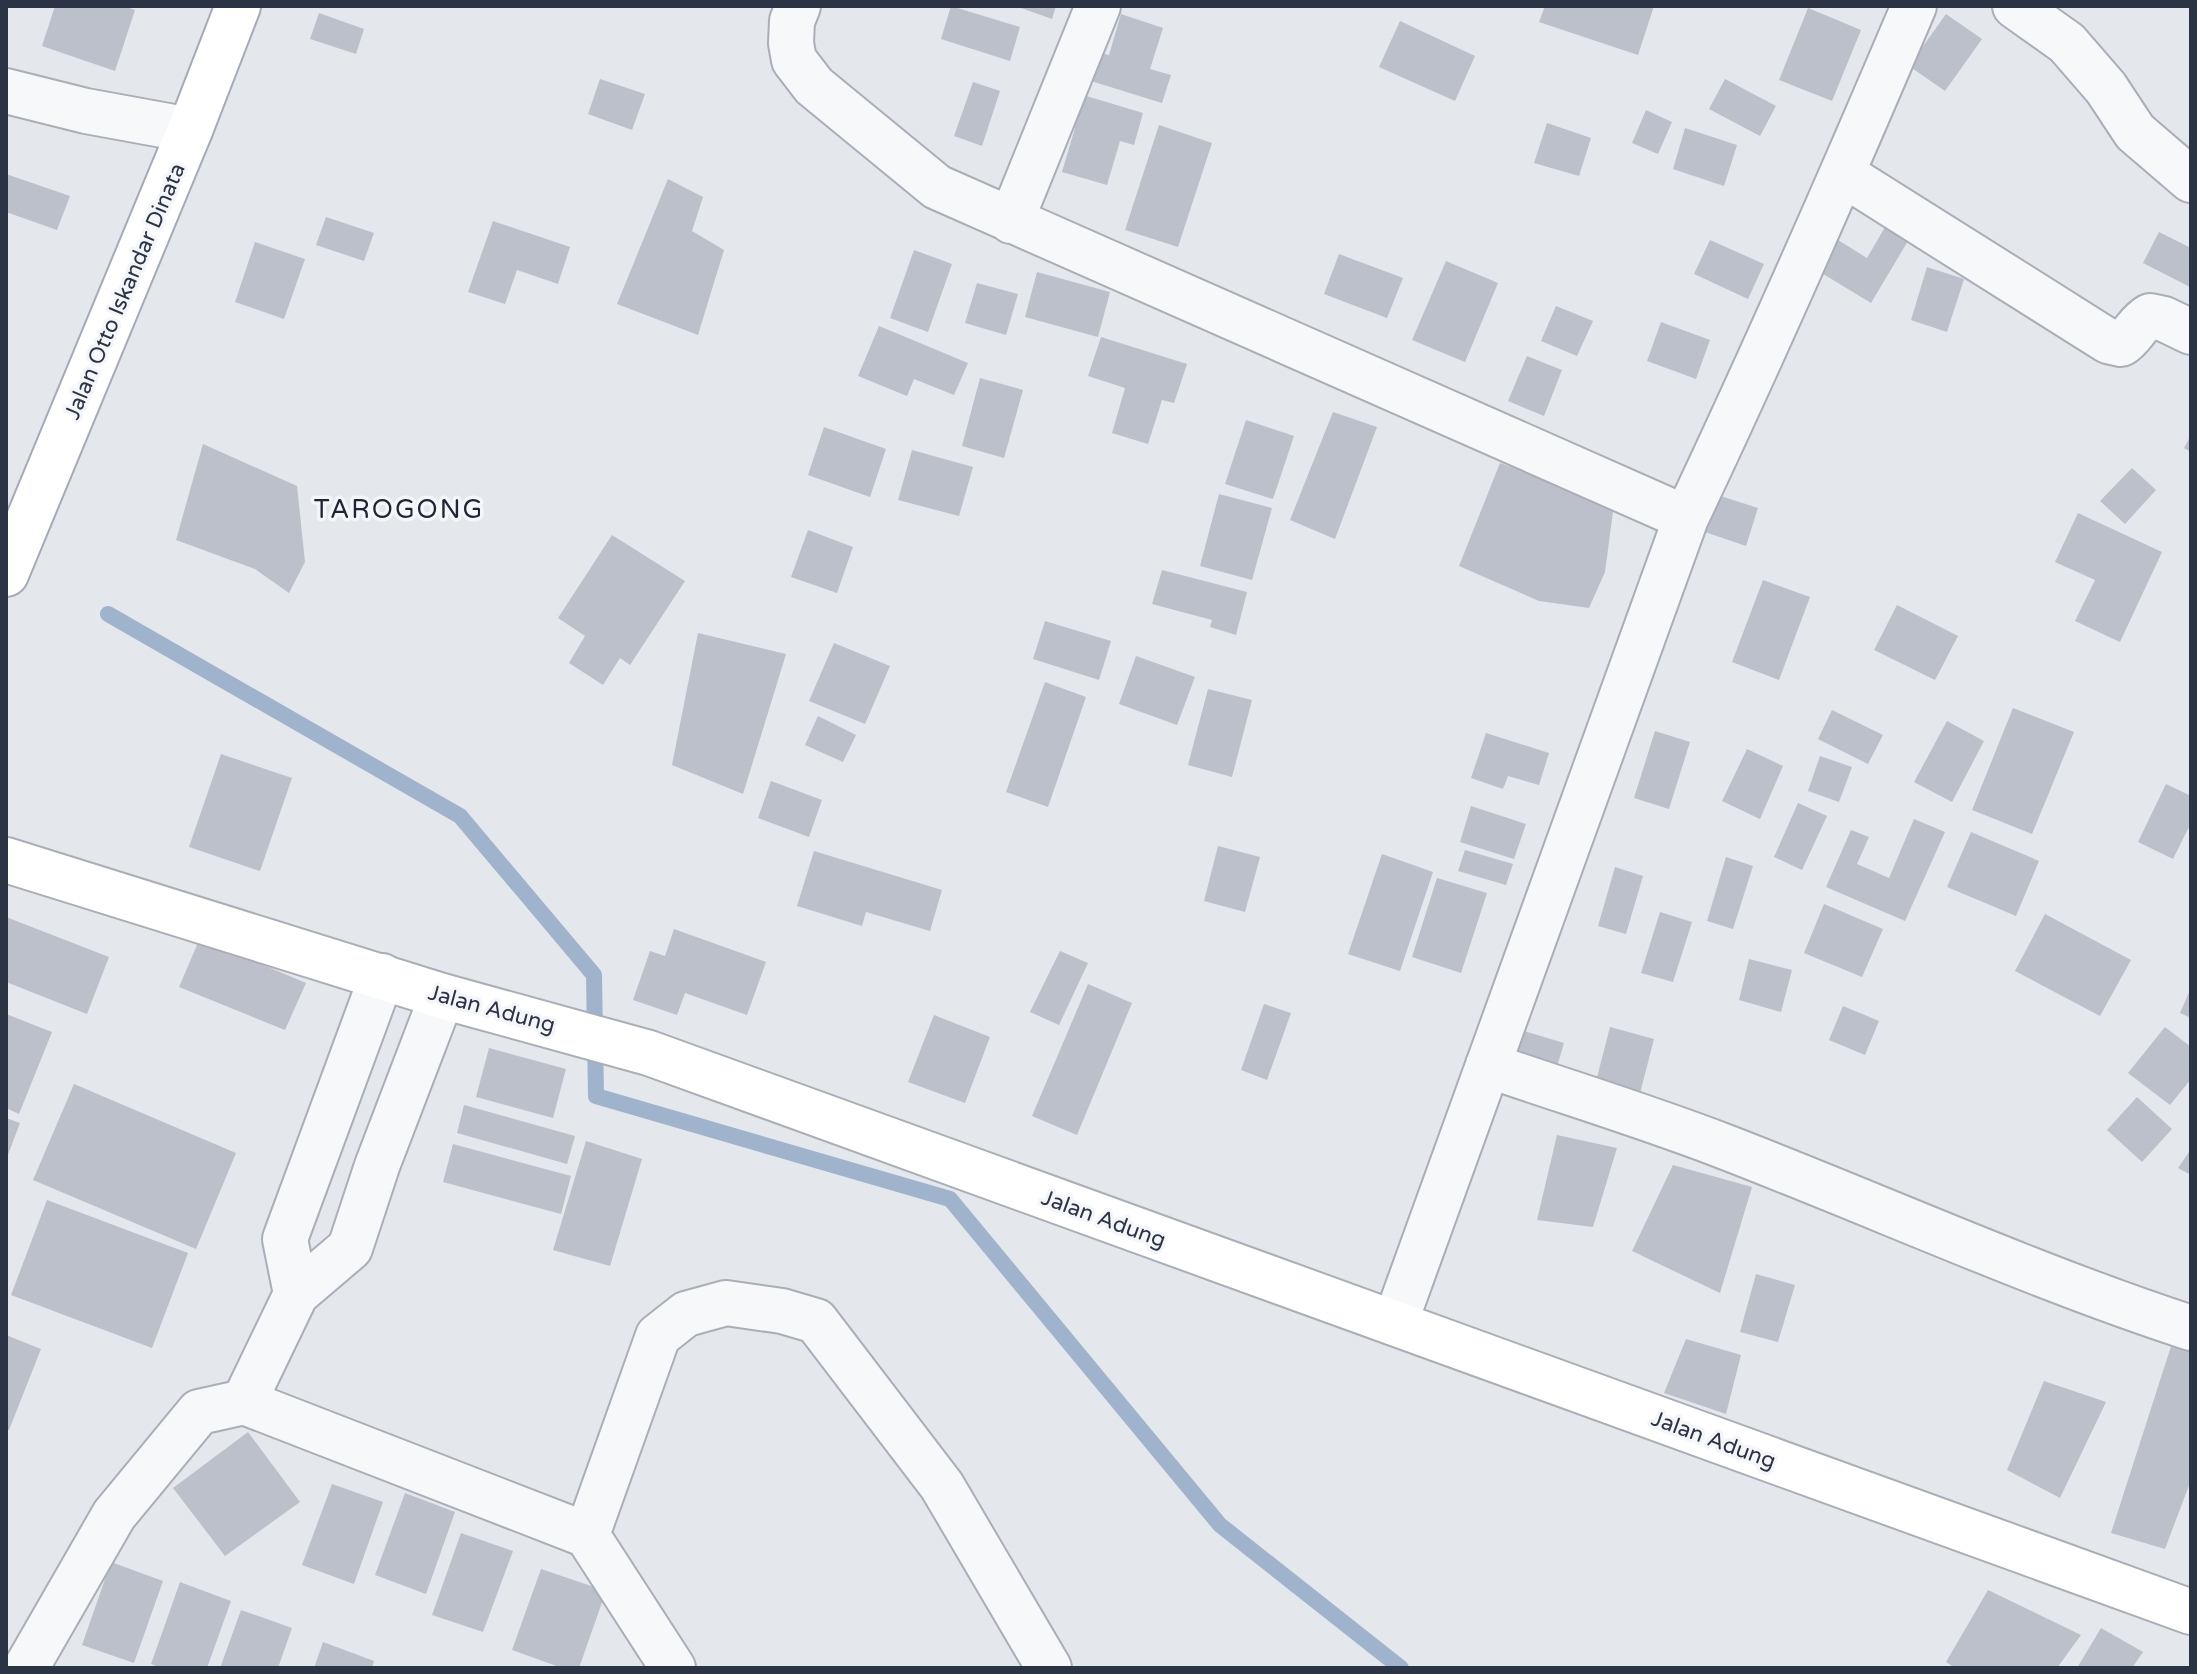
<svg xmlns="http://www.w3.org/2000/svg" width="2197" height="1674" font-family="'Varela Round',sans-serif">
  <style>
    .lines { fill: none; stroke-linecap: round; stroke-linejoin: round }
    .stream { stroke: #9fb4cc; stroke-width: 16 }
    .building { fill: #bbc0ca }
    .street-casing { stroke: #a9aeb7; stroke-width: 48 }
    .secondary-casing { stroke: #a9aeb7; stroke-width: 48 }
    .primary-casing { stroke: #a3abb8; stroke-width: 48 }
    .street { stroke: #f7f8fa; stroke-width: 44 }
    .secondary { stroke: #fff; stroke-width: 44 }
    .primary { stroke: #fff; stroke-width: 44 }
    .labels { text-anchor: middle; stroke-width: 7; stroke-linejoin: round; paint-order: stroke }
    .street-label { font-size: 22px; fill: #2b3445; stroke: #f4f6f9 }
    .quarter-label { font-size: 26px; letter-spacing: 2px; fill: #1d2536; stroke: #f4f6f9 }
  </style>
  <rect width="100%" height="100%" fill="#e4e7ec"/>
  <g class="lines">
    <path class="stream" d="M108,614L460,816L594,975L596,1096L950,1199L1220,1525L1401,1668"/>
  </g>
  <path class="building" d="M55,6H123L135,10L115,71L42,46Z
    M951,6L1020,27L1010,61L941,39Z
    M1015,6H1056L1052,19Z
    M1545,6H1654L1638,55L1539,22Z
    M1808,8L1861,30L1832,101L1779,80Z
    M319,13L364,29L356,54L310,39Z
    M1121,14L1163,28L1150,69L1171,75L1162,103L1078,77L1087,49L1109,55Z
    M1946,14L1982,39L1945,91L1909,66Z
    M1400,21L1475,56L1455,101L1379,67Z
    M600,79L645,94L632,130L588,114Z
    M1725,79L1776,106L1760,136L1709,109Z
    M973,82L1000,91L982,146L954,136Z
    M1073,92L1143,113L1134,145L1120,141L1107,185L1062,172L1075,128L1064,125Z
    M1646,110L1672,122L1658,154L1632,143Z
    M1547,123L1591,138L1579,176L1534,163Z
    M1159,125L1212,143L1178,247L1125,230Z
    M1685,128L1737,145L1724,186L1673,169Z
    M6,174L70,196L57,230L6,212Z
    M668,179L703,197L692,231L724,250L698,335L617,304Z
    M326,217L374,233L364,261L316,245Z
    M493,221L570,247L558,284L517,270L505,304L468,292Z
    M1888,222L1911,236L1871,303L1810,266L1830,235L1867,258Z
    M2159,232L2191,248L2190,287L2143,263Z
    M1710,240L1764,264L1748,299L1694,274Z
    M255,242L305,259L284,319L235,302Z
    M914,250L952,264L928,332L890,318Z
    M1339,254L1403,278L1387,318L1324,294Z
    M1446,261L1498,283L1465,362L1412,340Z
    M1927,267L1964,279L1947,332L1911,320Z
    M1037,272L1110,292L1098,337L1025,317Z
    M977,283L1018,294L1006,335L965,323Z
    M1556,306L1593,321L1577,356L1541,341Z
    M1661,322L1710,340L1696,379L1647,361Z
    M879,326L968,363L954,395L914,379L907,396L858,376Z
    M1101,337L1187,364L1174,403L1162,400L1148,444L1112,433L1125,388L1088,376Z
    M1527,356L1562,370L1544,416L1508,401Z
    M980,378L1023,390L1004,458L962,446Z
    M1333,412L1377,427L1335,539L1290,520Z
    M1246,420L1294,436L1273,499L1225,484Z
    M824,427L886,449L870,497L808,475Z
    M2191,435V452L2184,448Z
    M203,444L297,486L305,562L289,593L255,569L176,540Z
    M912,450L973,467L959,516L898,500Z
    M1500,463L1614,504L1605,572L1589,608L1539,601L1459,566Z
    M2132,468L2156,490L2125,524L2100,501Z
    M1708,492L1758,508L1746,546L1696,529Z
    M1219,494L1272,508L1252,580L1200,566Z
    M2078,513L2162,552L2120,642L2075,621L2095,580L2055,562Z
    M808,530L853,547L837,593L791,577Z
    M612,535L685,581L630,665L620,658L603,685L569,663L585,636L558,618Z
    M1162,570L1247,592L1236,635L1210,627L1212,620L1152,604Z
    M1763,580L1810,597L1779,680L1732,662Z
    M1897,605L1958,636L1935,680L1874,650Z
    M1045,621L1111,641L1099,680L1033,659Z
    M698,633L786,654L743,794L672,765Z
    M834,643L890,666L865,724L809,701Z
    M1136,656L1195,677L1177,725L1119,704Z
    M1045,682L1086,697L1048,807L1006,792Z
    M1208,689L1252,700L1232,777L1188,765Z
    M2013,708L2074,732L2032,834L1972,810Z
    M1832,710L1883,735L1868,764L1818,739Z
    M818,716L856,735L843,762L805,745Z
    M1947,721L1984,741L1952,802L1914,782Z
    M1655,731L1690,742L1669,809L1634,798Z
    M1486,733L1549,753L1539,785L1508,776L1503,789L1471,778Z
    M1747,749L1783,766L1760,819L1722,801Z
    M221,754L292,778L260,871L189,847Z
    M1820,756L1852,767L1839,802L1808,791Z
    M771,781L822,800L809,837L758,818Z
    M2166,784L2191,796V823L2173,859L2138,842Z
    M1798,803L1827,816L1802,870L1774,857Z
    M1471,806L1526,824L1514,859L1460,842Z
    M1914,819L1945,832L1905,921L1826,887L1851,830L1869,837L1857,864L1889,878Z
    M1971,832L2039,861L2016,916L1947,887Z
    M1218,846L1260,857L1245,912L1204,901Z
    M1465,850L1513,864L1506,885L1458,871Z
    M814,851L942,890L930,931L866,912L862,926L797,906Z
    M1382,854L1433,872L1400,971L1348,954Z
    M1726,857L1753,866L1733,929L1707,921Z
    M1615,867L1643,876L1626,934L1598,926Z
    M1437,878L1487,893L1461,973L1412,957Z
    M1824,904L1883,929L1862,977L1804,953Z
    M1660,912L1692,922L1673,982L1641,973Z
    M2045,914L2131,960L2100,1016L2015,971Z
    M6,917L109,957L87,1014L6,982Z
    M674,929L766,962L747,1015L685,993L677,1015L633,1000L650,951L665,956Z
    M200,938L306,983L285,1030L179,987Z
    M1060,951L1088,963L1059,1025L1030,1012Z
    M1749,959L1792,970L1781,1012L1739,1000Z
    M1088,984L1132,1003L1077,1135L1032,1116Z
    M2191,988V1018L2180,1013Z
    M1264,1004L1291,1013L1267,1080L1241,1070Z
    M1843,1006L1879,1021L1865,1055L1829,1040Z
    M6,1014L52,1032L19,1114L6,1108Z
    M934,1015L990,1037L965,1103L908,1082Z
    M1610,1027L1654,1039L1638,1101L1594,1089Z
    M2165,1027L2191,1047V1079L2170,1105L2128,1073Z
    M1521,1030L1564,1043L1553,1080L1511,1067Z
    M489,1048L566,1069L553,1118L476,1097Z
    M74,1084L236,1153L196,1249L33,1180Z
    M2137,1097L2172,1129L2142,1162L2107,1130Z
    M464,1105L575,1136L567,1164L457,1133Z
    M6,1118L20,1123L6,1160Z
    M1557,1135L1617,1148L1593,1227L1537,1220Z
    M586,1141L642,1159L610,1266L553,1250Z
    M453,1144L571,1176L561,1214L443,1182Z
    M2191,1149V1175L2178,1168Z
    M1673,1165L1752,1187L1720,1293L1632,1251Z
    M47,1200L188,1253L152,1348L11,1295Z
    M1756,1274L1795,1285L1778,1342L1740,1332Z
    M6,1335L41,1349L9,1430L6,1429Z
    M1686,1339L1741,1355L1726,1414L1664,1393Z
    M2173,1340L2191,1346V1480L2165,1549L2111,1533Z
    M2044,1381L2106,1402L2060,1498L2007,1470Z
    M248,1432L300,1502L225,1556L173,1488Z
    M332,1484L383,1502L354,1584L302,1565Z
    M405,1493L455,1512L426,1594L375,1575Z
    M461,1533L513,1551L483,1632L432,1615Z
    M111,1562L163,1581L134,1663L82,1645Z
    M541,1569L606,1591L579,1668H562L512,1650Z
    M180,1582L231,1601L207,1668H161L151,1664Z
    M1988,1590L2081,1635L2057,1668H1955L1946,1662Z
    M241,1610L292,1628L278,1668H220Z
    M2101,1628L2143,1652L2132,1668H2077Z
    M323,1642L374,1661L372,1668H314Z"/>
  <g class="lines">
    <defs>
      <path id="street" d="M798,6L792,21L791,43L794,60L814,86L937,187L1686,518
        M2015,6L2067,43L2106,88L2135,132L2191,180
        M6,91L86,111L190,130
        M1843,174L2108,341L2121,344C2133,337 2137,323 2150,316L2164,319L2191,332
        M1011,221L1098,6
        M1488,1065C1566,1092 1645,1116 1723,1146C1879,1206 2032,1276 2191,1328
        M296,1294L285,1239L382,976
        M1395,1323L1686,518C1766,349 1841,178 1914,6
        M244,1402L587,1535L658,1336L686,1314L726,1303L782,1311L816,1321L942,1486L1049,1668
        M587,1535L673,1668
        M26,1668L114,1515L199,1412L244,1402L296,1294L350,1248L377,1166L442,996"/>
      <path id="secondary" d="M6,860L442,996L649,1053L2191,1612"/>
      <path id="primary" d="M6,574L190,130L238,6"/>
    </defs>
    <use href="#street" class="street-casing"/>
    <use href="#secondary" class="secondary-casing"/>
    <use href="#primary" class="primary-casing"/>
    <use href="#street" class="street"/>
    <use href="#secondary" class="secondary"/>
    <use href="#primary" class="primary"/>
  </g>
  <g class="labels">
    <g class="street-label">
      <text transform="translate(124 291) rotate(-67)" y="8">Jalan Otto Iskandar Dinata</text>
      <text transform="translate(492 1008) rotate(15)" y="8">Jalan Adung</text>
      <text transform="translate(1104 1218) rotate(20)" y="8">Jalan Adung</text>
      <text transform="translate(1714 1439) rotate(20)" y="8">Jalan Adung</text>
    </g>
    <g class="quarter-label">
      <text x="399" y="518">TAROGONG</text>
    </g>
  </g>
  <rect width="2197" height="1674" fill="none" stroke="#2b3445" stroke-width="16"/>
</svg>
